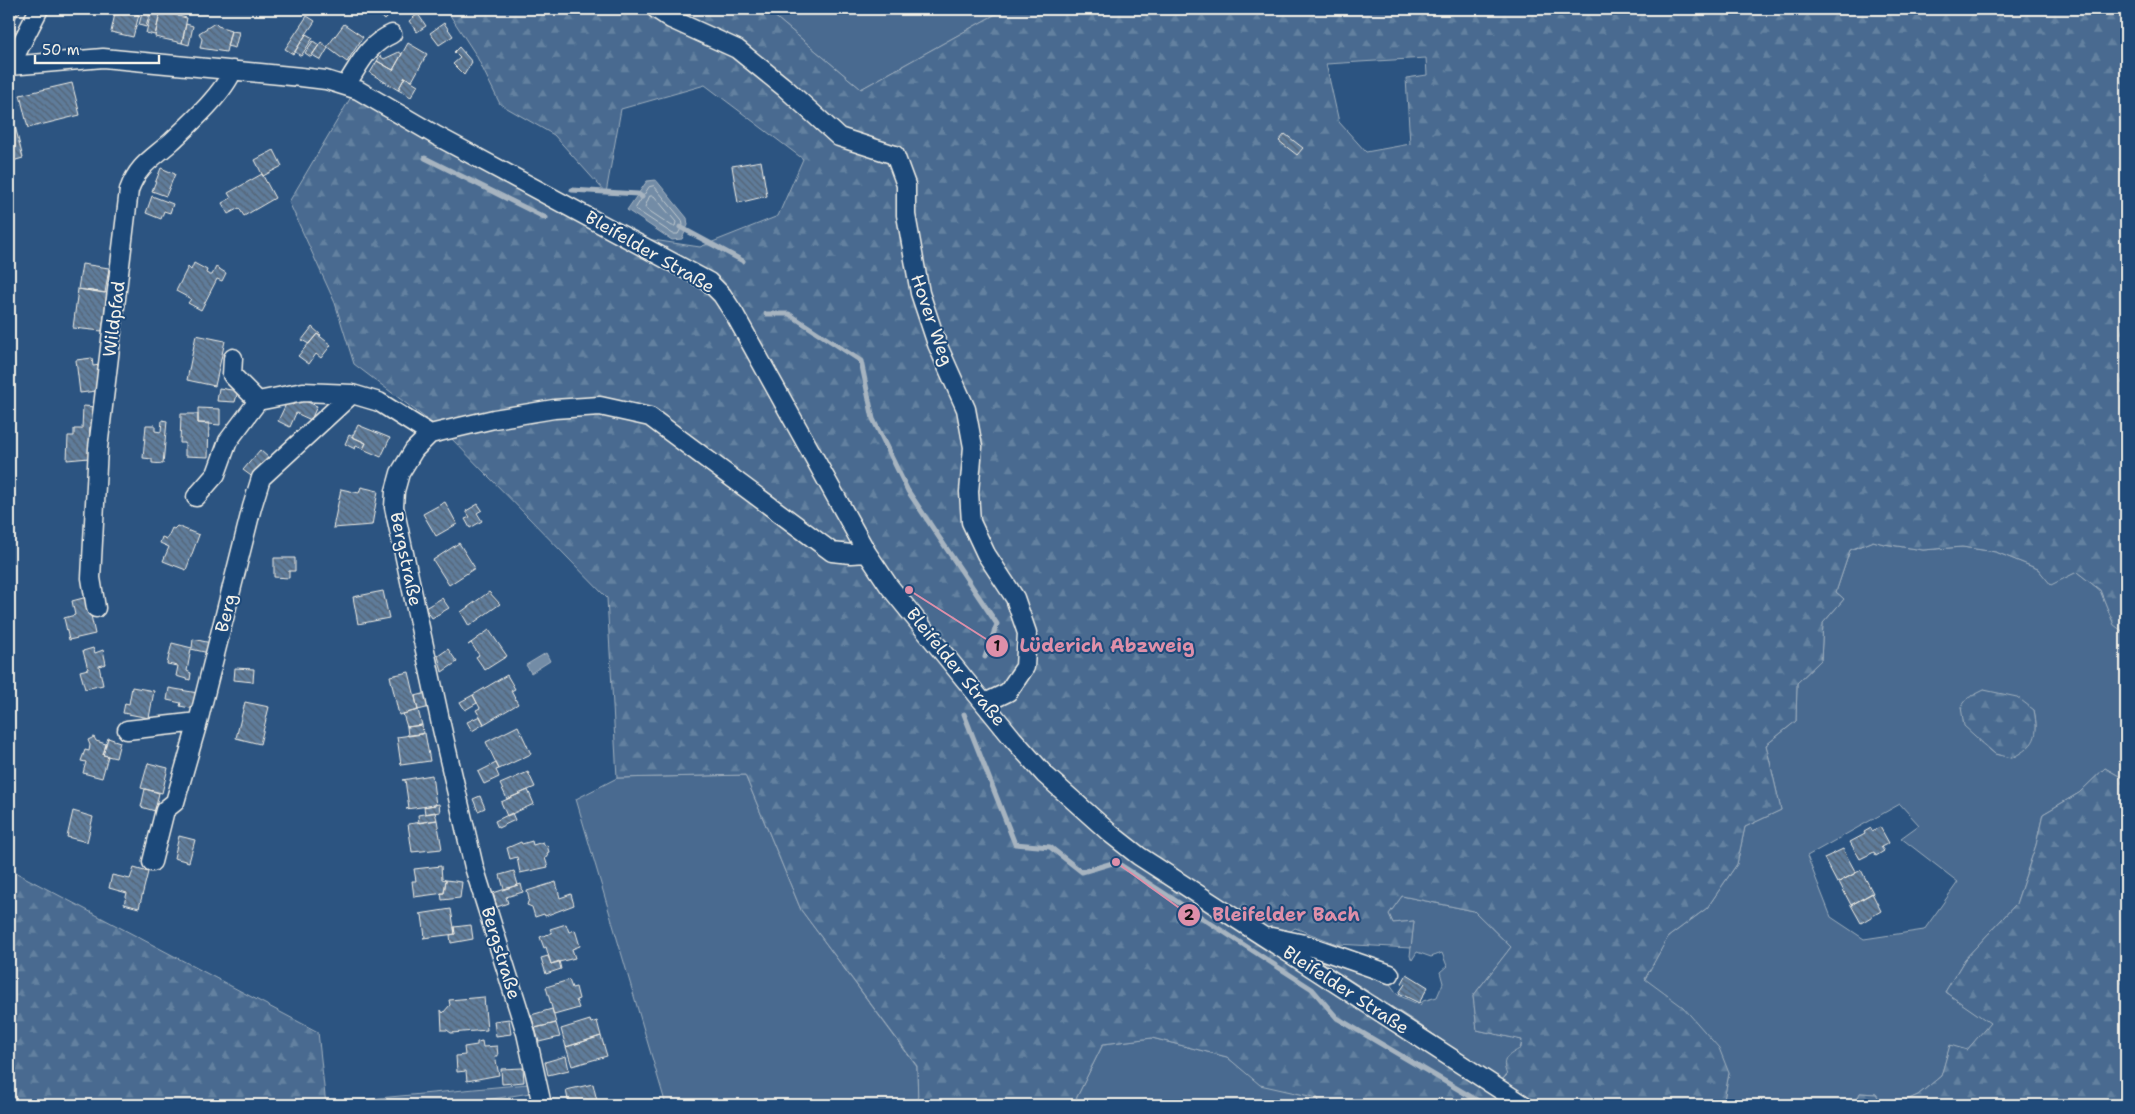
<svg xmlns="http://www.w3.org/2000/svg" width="2135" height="1114" font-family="'Shantell Sans',sans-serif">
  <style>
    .green { fill: #496b90; stroke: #9eaebc; fill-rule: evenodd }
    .forest { fill: url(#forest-firs); stroke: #9eaebc; fill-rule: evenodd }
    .water { fill: #738ca6; stroke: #a7b4c0 }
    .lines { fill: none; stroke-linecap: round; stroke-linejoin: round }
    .shore { stroke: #c0c9ce; stroke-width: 1 }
    .stream { stroke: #a7b4c0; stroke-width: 5 }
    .building { fill: url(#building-back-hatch); stroke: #f4f1e8 }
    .minor-casing { stroke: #f4f1e8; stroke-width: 21 }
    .minor { stroke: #1f4a7a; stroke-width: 18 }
    .labels { text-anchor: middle; stroke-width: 4; stroke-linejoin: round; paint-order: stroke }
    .street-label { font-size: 18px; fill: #f4f1e8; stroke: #1f4a7a }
    .leader { fill: none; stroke: #de8fa9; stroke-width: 2 }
    .callout-dot { fill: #de8fa9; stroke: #1f4a7a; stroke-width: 2 }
    .mark-label { font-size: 15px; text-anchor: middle; font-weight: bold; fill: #111 }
    .callout-label { font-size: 19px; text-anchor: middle; font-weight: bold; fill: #de8fa9; stroke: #1f4a7a; stroke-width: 4; stroke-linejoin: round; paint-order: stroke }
  </style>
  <defs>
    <pattern id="forest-firs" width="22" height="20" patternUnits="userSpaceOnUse" patternTransform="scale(1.25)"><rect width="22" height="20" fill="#496b90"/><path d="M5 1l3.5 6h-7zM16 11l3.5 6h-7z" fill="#6481a0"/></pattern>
    <pattern id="building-back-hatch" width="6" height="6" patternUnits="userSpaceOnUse" patternTransform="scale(1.25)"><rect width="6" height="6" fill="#5e7b9a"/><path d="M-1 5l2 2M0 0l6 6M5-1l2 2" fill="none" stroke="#556474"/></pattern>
  </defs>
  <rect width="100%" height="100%" fill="#2c5481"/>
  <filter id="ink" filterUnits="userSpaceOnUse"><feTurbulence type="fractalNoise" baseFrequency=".02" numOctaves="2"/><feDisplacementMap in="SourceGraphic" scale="10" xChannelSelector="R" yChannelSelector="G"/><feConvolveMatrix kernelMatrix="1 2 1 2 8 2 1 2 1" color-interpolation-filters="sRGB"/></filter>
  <g filter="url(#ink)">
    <path class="green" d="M766,9H1005L861,89Z
      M1873,541L1884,544L1923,550L1962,547L1996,552L2038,569L2051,584L2077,572L2100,590L2114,624L2126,634V780L2105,768L2079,793L2043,814L2036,845L2016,904L1965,959L1945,992L1991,1023L1967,1050L1950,1046L1941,1076L1918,1095L1896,1105H1883L1876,1094L1860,1093L1855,1105H1723L1729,1073L1660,992L1644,979L1668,937L1707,908L1737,864L1745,827L1781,810L1766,745L1796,721L1797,683L1821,660L1823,623L1844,599L1836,592L1850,550ZM1984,690L2000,695L2034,710C2040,739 2032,739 2012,758L1995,754L1979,741ZM1900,804L1919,825L1901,838L1958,882L1924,930L1864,939L1831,917L1807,856Z
      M745,775L801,910L917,1067L918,1105H666L576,799L617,778Z
      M1402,896L1474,911L1511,947L1473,996L1477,1030L1522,1040C1520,1054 1511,1070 1501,1081L1411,1019L1299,948L1387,980L1398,995L1420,1005L1423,1001L1437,997L1443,983L1440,972L1447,966L1442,953L1431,957L1417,952L1412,960L1410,956L1414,921L1393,923L1389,914Z
      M1152,1038L1227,1057L1260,1084L1318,1098L1320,1105H1073L1103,1044Z
      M528,1084L530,1093L467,1103L466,1105H326V1103Z"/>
    <path class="forest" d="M446,9H766L861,89L1005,9H2126V634L2114,625L2100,590L2077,572L2051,585L2038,569L1996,552L1962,547L1923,550L1884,544L1873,541L1850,550L1836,592L1844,599L1823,623L1821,660L1797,683L1796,721L1766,745L1781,810L1745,827L1737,864L1707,908L1668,937L1645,979L1683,1007L1719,1048L1729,1073L1723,1105H1320L1318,1098L1260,1085L1227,1057L1152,1038L1103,1044L1073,1105H918L917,1066L801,910L745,775L617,778L607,598L449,436L354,364L335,303L289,202L351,97L619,235L700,247L778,216L803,159L705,85L621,109L606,193L554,135L500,104L476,55ZM1426,58L1427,75L1406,78L1410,144L1366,152L1339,122L1326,64ZM1402,896L1474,911L1511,947L1473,996L1477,1030L1522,1040L1521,1048C1508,1056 1500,1058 1507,1075L1501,1081L1411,1019L1283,937L1295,928L1337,944L1411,948L1414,921L1393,923L1389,914Z
      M1984,690L2017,697L2034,710C2039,737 2036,745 2012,758L1995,754L1964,726L1961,707L1968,698Z
      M2105,768L2126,780V1105H1896L1918,1095L1941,1076L1950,1045L1967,1050L1990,1023L1945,992L1965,959L2016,904L2036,845L2043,814L2079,793Z
      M9,869L318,1032L326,1105H9Z
      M1860,1093L1876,1094L1883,1105H1855Z"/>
    <path class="water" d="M656,180L687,218L688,225L682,239L672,240L627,210L647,181Z
      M546,653L550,661L531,673L526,665Z"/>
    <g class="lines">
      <path class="shore" d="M654,186L682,220L683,225L678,234H673L635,209L649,187Z
        M650,196H654L676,222L675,226H672L645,208Z"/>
      <path class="stream" d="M425,158L546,218
        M572,190L638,194L642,197
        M680,227L743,261
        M766,314H789L861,361L873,419L908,491L997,624L985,657
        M964,714L1015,844L1050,847L1082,872L1116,862L1312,989L1337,1018L1485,1105"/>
    </g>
    <path class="building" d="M9,9H22L9,27Z
      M116,9L139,15L133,37L111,32Z
      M143,9H151L146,27L139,25Z
      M152,9L161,10L155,35L146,33Z
      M169,9L179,11L178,16L187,18L182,43L155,37L160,12L168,14Z
      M373,9H392L391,10L393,12L385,20Z
      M418,14L426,26L417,32L409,21Z
      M307,16L315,21L293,54L285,49Z
      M215,23L218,26L231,30L226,52L200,48L202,39L199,33Z
      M444,23L453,36L439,45L430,33Z
      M186,24L193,26L189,45L182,43Z
      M344,24L363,37L347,62L327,47Z
      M231,31L239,32L235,48L227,46Z
      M306,34L313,38L301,56L295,52Z
      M313,41L319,45L311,57L305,53Z
      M321,42L328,48L321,60L312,55Z
      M408,43L427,54L412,81L405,77L398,90L370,73L377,61L393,70Z
      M459,47L472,62L464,75L453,64L460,58L454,52Z
      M399,52L402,54L393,70L377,61L380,56L384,59Z
      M405,77L418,85L411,97L398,90Z
      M72,83L80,115L28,128L20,95Z
      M15,126L23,158L9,162V127Z
      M1285,134L1303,148L1297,155L1279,141Z
      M274,150L282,166L263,176L255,160Z
      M761,161L767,196L738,203L732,166Z
      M161,168L175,174L166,196L152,191Z
      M262,174L275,198L244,216L239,208L228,214L222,203L231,198L228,193Z
      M152,196L173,204L170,213L164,211L161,219L146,213Z
      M194,263L207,270L206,273L210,275H212L216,267L226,273L222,281L217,279L201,310L188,303L191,299L176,291L188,267L191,270Z
      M82,264L109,268L105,293L78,289Z
      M78,289L107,293L102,331L73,328Z
      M312,327L321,335L320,336L317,334L309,344L307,343L302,340Z
      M317,334L331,345L321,358L316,354L309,364L298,356Z
      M196,335L225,341L215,386L187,380Z
      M92,358L93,366L100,365V387L96,388V391L80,393L76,360Z
      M219,388L238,391L235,402L217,401Z
      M296,397L317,406L311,420L296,413L290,427L278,421L287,402L293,405Z
      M83,406L97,407L96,423H90L89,458L67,460L68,436H74V429H82Z
      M198,408L220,409V425L198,423Z
      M181,414H198V423H209L208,457L185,456V443H180Z
      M162,420L167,421L163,464L152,463V459L143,458L146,425H155V431L161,432Z
      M358,425L390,438L381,457L363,449L366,443L352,437Z
      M349,435L366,443L363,449L356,446L355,449L345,444Z
      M260,450L270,459L254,478L243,470Z
      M361,487L378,491L372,525L333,528L341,489L359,493Z
      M445,502L457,524L436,536L423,514Z
      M478,504L482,510L477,513L482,521L470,528L465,519L470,517L466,511Z
      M177,526L199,535L186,570L163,561L169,547L160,543L162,537L167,539L172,528L174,529Z
      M459,543L475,568L449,585L433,560Z
      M274,558H295V571H289V578L274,577Z
      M383,591L389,618L358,624L353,597Z
      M489,592L500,604L469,626L461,612Z
      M87,597L95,634L69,640L64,618L75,615L72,601Z
      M442,598L449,608L432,618L425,608Z
      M489,630L507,656L485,670L476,657L479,655L471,643L468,645Z
      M193,639L211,643L209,653L191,649L187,671L191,673L190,680L176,676L178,666L167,664L172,643L192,648Z
      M93,648L95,653L103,650L106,664L99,666L103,685L85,689L80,671L88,669L83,651Z
      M448,649L457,662L442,672L438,656Z
      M235,668L254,669L253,682L234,680Z
      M409,672L418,710L399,715L390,676Z
      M507,675L515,689L511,691L518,704L484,724L476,710L480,708L473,695Z
      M132,687L154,691L149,718L123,713L125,703L129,704Z
      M169,688L198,693L195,709L180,706L181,703L167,700Z
      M427,693L430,707L418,710L415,696Z
      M473,695L477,703L465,710L460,702Z
      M245,702L269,707L260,744L236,738Z
      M418,710L422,725L407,727L403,714Z
      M480,716L484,724L472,731L467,722Z
      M422,725L423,734L408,736L407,727Z
      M518,726L531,754L499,769L486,742Z
      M425,733L430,761L401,765L397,737Z
      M94,737L96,741L106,744L103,755L108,756L102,778L83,773L86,762L81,761L85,750L89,751L90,745L88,740Z
      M108,738L120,742L116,758L103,755Z
      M148,763L168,768L162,793L141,788Z
      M496,763L499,769L496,770L499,777L484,784L478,772Z
      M528,772L535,787L507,799L500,784Z
      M432,775L436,805L406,809L409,808L405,780H402Z
      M145,789L159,793L155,811L141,807Z
      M528,790L534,804L507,816L501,802Z
      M480,796L485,808L478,811L473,799Z
      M439,804L440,812L425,814L424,807Z
      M73,811L93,817L87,842L67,837Z
      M435,812L437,820L419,823L418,815Z
      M512,813L515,820L498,828L495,821Z
      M437,820L442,849L412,852L408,824Z
      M1880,827L1889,843L1881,847L1884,851L1876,856L1874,852L1860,859L1850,842L1865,834L1864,832L1871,828L1872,831Z
      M179,836L195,840L189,862L174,858Z
      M532,841L533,845L543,842L545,846L547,845L549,852L547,853L548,857L545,858L548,867L520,873L517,857L510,859L507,848L521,842L522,844Z
      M1843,849L1856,873L1837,883L1824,858Z
      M441,866L442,879L446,880L444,893L414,897L412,881H416L414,869Z
      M134,868L148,872L139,908L124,904L127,893L109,888L112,875L130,879Z
      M1861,870L1873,893L1851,905L1839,882Z
      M514,871L518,885L504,889L500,875Z
      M446,880L462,882L460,898L442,900L441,893H444Z
      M556,882L560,898L571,894L574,905L545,916L544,914L535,917L532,907L527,905L529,899L527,891Z
      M521,884L523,892L506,897L508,903L497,907L493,893Z
      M1872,893L1881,911L1861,923L1851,905Z
      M451,909L455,934L423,938L425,937L422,915L419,914Z
      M566,924L569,932L575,930L580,946L572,949L575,958L551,964L546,947L544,948L540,937L552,933L550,929Z
      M471,925L473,939L451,943L450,935L455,934L454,927Z
      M548,956L551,964L559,961L561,969L546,974L541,958Z
      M1407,974L1428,987L1419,1003L1399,993L1405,984L1402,983Z
      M569,980L572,988L576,987L579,999L576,1000L579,1008L554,1015L546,987Z
      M484,997L487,1030L451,1033L447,1030H442L441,1010L443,1013L450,1005L449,1000Z
      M552,1009L556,1023L535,1028L531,1015Z
      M509,1019L511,1034L496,1036L494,1021Z
      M590,1020L591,1023L597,1021L601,1036L566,1047L561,1029Z
      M556,1023L560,1037L539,1042L535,1028Z
      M601,1036L607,1056L572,1066L566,1047Z
      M482,1041L483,1047L497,1046L498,1056H495L499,1075L467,1081L466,1071L457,1072L456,1056L465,1055L464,1047L477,1045V1042Z
      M566,1056L569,1070L548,1075L545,1062Z
      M523,1068L524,1082L502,1084L501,1069Z
      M593,1084L598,1105H569L566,1090Z"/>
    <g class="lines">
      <defs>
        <path id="minor" d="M656,9L671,19L737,49L784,87L839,137L895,155L906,185V215L920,293L937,344L966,409L973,447L969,492L971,522L986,554L1015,598L1027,633L1025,667L1008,692L985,703
          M9,66L103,58L301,77L326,80L358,90L437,136L709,282L722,295L735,315L867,553L889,586L1013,739L1045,775L1111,834L1139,856L1524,1105
          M10,66L39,9
          M346,85C360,64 367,45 392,34
          M233,358L232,375L258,401
          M196,497L216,474L228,441L258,401L303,392L352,394
          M96,608L91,578L98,448L129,190C138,165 152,159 171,142C190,124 223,94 233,70
          M127,730L198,722
          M152,862L165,810L175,802L198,722L252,507L261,478L352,394L379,402L430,434
          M1271,937L1304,944L1390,974
          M542,1105L526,1033L474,867L442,729L394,507L395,491L400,473L414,450L430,434L494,419L554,409L600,406L650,417L832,552L851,554L867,553"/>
      </defs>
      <use href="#minor" class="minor-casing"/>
      <use href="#minor" class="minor"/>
    </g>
  </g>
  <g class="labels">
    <g class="street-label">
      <text transform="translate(650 252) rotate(30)" y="6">Bleifelder Straße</text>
      <text transform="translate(114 319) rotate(-83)" y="6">Wildpfad</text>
      <text transform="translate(932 320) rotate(71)" y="6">Hover Weg</text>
      <text transform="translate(406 559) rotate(78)" y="6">Bergstraße</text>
      <text transform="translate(226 613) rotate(-76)" y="6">Berg</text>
      <text transform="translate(956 667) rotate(51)" y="6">Bleifelder Straße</text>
      <text transform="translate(501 953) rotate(73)" y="6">Bergstraße</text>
      <text transform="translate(1346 990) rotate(33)" y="6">Bleifelder Straße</text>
    </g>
  </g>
  <path class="leader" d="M909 590L997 646M1116 862L1189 915"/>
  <g class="callout-dot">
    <circle cx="909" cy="590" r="5"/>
    <circle cx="1116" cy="862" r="5"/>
    <circle cx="997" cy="646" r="12"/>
    <circle cx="1189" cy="915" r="12"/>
  </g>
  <g class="mark-label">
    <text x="997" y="651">1</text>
    <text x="1189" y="920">2</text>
  </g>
  <g class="callout-label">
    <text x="1107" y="652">Lüderich Abzweig</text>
    <text x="1286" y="921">Bleifelder Bach</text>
  </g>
  <rect width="2135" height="1114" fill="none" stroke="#1f4a7a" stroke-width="30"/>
  <rect x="15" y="15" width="2105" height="1084" fill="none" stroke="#f4f1e8" stroke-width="2" filter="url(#ink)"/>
  <path d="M35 55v8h124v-8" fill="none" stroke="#f4f1e8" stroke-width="2.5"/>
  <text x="42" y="55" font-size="15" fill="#f4f1e8" stroke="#1f4a7a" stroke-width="4" paint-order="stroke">50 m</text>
</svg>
